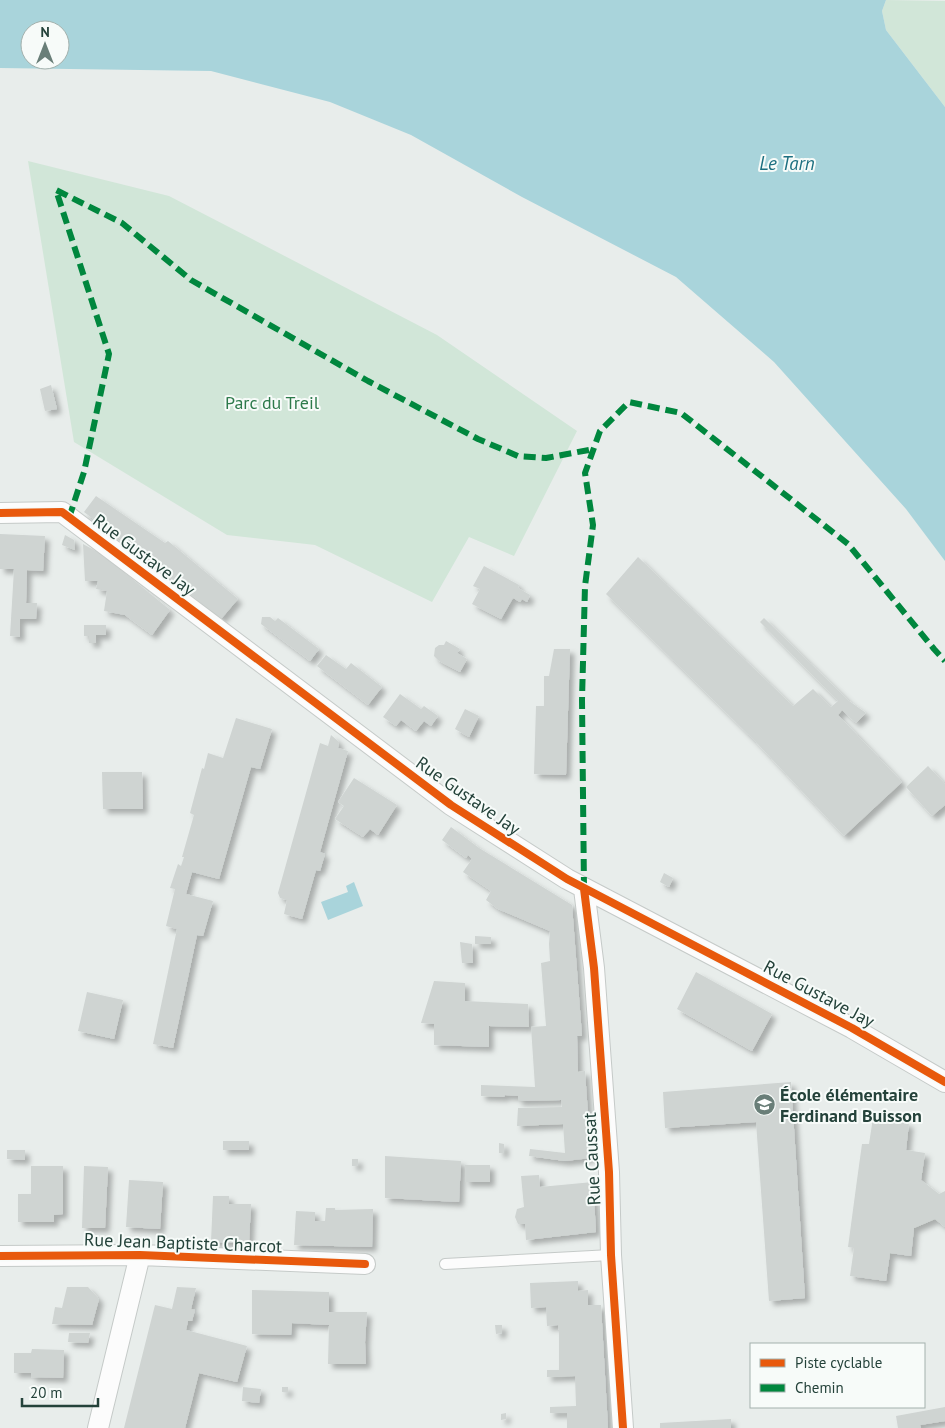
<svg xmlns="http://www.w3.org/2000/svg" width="945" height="1428" font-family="'PT Sans',sans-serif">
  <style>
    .green { fill: #d1e6d8 }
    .water { fill: #a9d4db; fill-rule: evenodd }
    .building { fill: #cfd4d2; filter: url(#shadow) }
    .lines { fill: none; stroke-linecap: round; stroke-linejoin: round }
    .service-casing { stroke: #c5cac8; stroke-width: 12 }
    .minor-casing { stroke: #c5cac8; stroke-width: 22 }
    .service { stroke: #fcfcfc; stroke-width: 10 }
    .minor { stroke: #fcfcfc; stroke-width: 20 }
    .quiet { stroke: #00873e; stroke-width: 6; stroke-dasharray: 12 6; stroke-linecap: butt }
    .cycleway-casing { stroke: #f7fbf9; stroke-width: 11 }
    .cycleway { stroke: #e8590c; stroke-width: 8 }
    .labels { text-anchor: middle; stroke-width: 4; stroke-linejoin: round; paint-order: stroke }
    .park-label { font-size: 18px; fill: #2d7a4b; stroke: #f7fbf9 }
    .street-label { font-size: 18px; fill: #24423a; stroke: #f7fbf9 }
    .poi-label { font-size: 18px; font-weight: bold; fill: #24423a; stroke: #f7fbf9; text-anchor: start }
    .water-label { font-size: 19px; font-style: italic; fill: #1c6f80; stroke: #f7fbf9 }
  </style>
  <defs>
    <filter id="shadow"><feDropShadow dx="4.5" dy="4.5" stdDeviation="2.5" flood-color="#0004"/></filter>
  </defs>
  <rect width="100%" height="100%" fill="#e8edeb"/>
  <path class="green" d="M886,0L945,1V107L886,30L882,11Z
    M28,161L169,196L437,335L577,431L514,556L469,537L432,602L315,545L227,535L74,442Z"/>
  <path class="water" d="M0,0H886L882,11L886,30L945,107V561L906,509L774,362L676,277L522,197L411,135L330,102L211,71L0,68ZM30,30H60V60H30Z
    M354,882L363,906L328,920L321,902L348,892L346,886Z"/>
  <path class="building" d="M51,385L57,409L45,411L40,389Z
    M96,496L165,543L168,541L238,599L221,619L143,556L84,512Z
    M0,534L45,536L43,571L27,570L26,603H37L36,619H20V637L10,636L14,569H0Z
    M65,535L74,540L75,550L62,545Z
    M83,544L103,555L170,610L152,635L125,615L104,611L107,591L96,589L98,581H85Z
    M638,557L793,706L813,689L831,707L838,701L760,622L764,618L849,701L866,713L856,723L842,710L838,715L902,782L844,836L755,741L606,594Z
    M484,566L519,585L518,588L530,595L527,602L522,599L520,602L513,598L501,619L472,604L480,589L473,586Z
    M262,617H270L275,621L278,618L319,649L310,661L261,624Z
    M84,625H106V635H96V643H89V636H84Z
    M446,641L460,649L457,653L467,659L460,672L439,661L434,656L435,648L439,645H444Z
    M554,649H570L566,775L534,774L536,706H544V676H549Z
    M326,655L346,669L351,663L382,687L368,705L317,666Z
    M400,694L421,709L424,706L438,716L431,726L424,721L416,731L401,720L396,726L383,717Z
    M465,709L479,716L469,737L455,729Z
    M236,718L272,729L260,769L251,767L219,879L192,872L186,894L213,901L203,936L197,935L173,1048L153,1044L177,929L166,926L175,889L170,888L178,864L181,866L184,857H182L194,815L190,813L202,768L204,769L208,753L223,758Z
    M331,735L339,742L338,748L348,751L320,852L325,854L320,871L316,870L302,919L284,914L287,900L280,898L278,893L320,743L328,746Z
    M928,766L945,784V805L932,816L906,787Z
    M102,772H142L143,809H103Z
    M354,778L397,805L378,835L370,829L363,837L335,819L344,806L338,802Z
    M451,827L479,848L572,905L582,1036H577L578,1072L585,1071L591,1158L565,1161L529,1156L530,1149L565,1153L563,1124L517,1126L518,1108L562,1107L561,1100L518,1101V1096L505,1095L504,1097L481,1096V1085L535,1087L531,1027L546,1026L541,963L550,961L549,944L550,931L498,909L486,900L491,891L463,872L472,859L468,855L466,858L442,840Z
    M664,873L673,878L669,887L660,882Z
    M475,936L491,937V944H475Z
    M460,942L472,944L473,963H462Z
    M696,972L772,1014L752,1051L677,1009Z
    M434,981L465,983V1001L528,1004L529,1027L489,1026V1047L434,1045V1024L421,1023Z
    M87,992L123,1000L114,1039L78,1031Z
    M791,1082L805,1298L769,1301L756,1122L665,1128L663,1092Z
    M873,1118L909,1123L906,1150L925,1153L921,1180L939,1194L945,1191V1227L935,1219L914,1228L911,1256L890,1253L886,1281L850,1276L854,1248L848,1247L857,1180L862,1144H869Z
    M223,1141H249V1150H223Z
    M499,1143L504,1144V1153H499Z
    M7,1150H25V1160L7,1159Z
    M385,1156L461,1161L459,1202L385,1198Z
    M352,1159H358V1166H352Z
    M465,1165H490V1182H465Z
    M31,1166H63V1214L54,1215V1222H18V1194H31Z
    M84,1166L108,1167L105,1228H82Z
    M539,1175L540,1187L593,1182L596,1232L526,1240L525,1224H518L515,1217L517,1209L524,1207L521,1176Z
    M129,1180L163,1182L160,1229L126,1227Z
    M213,1196H229V1204H251L249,1243L211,1242Z
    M326,1208H335V1210L373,1209L372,1247L294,1245L296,1211L315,1212V1221H325Z
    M578,1281V1291L588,1290V1305H601L608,1428H567V1413H550V1407L576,1406L575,1376L547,1377V1370H559V1330L558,1325L547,1326L546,1307L531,1308L530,1283Z
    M67,1287H88L99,1299L92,1325L52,1324L55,1307L62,1308Z
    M177,1287L196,1288L191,1309L195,1310L192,1321H188L186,1330L247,1346L237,1382L199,1373L185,1428H124L155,1305L172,1309Z
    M252,1290L329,1292V1312H367L365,1342L366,1364H328L329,1325L292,1323L291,1335L252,1334Z
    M495,1325H502V1333L496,1334Z
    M69,1333H90L88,1343L68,1342Z
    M32,1349L64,1350L63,1378L31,1377V1373H14V1353H31Z
    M243,1387L261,1389L259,1403L242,1401Z
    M282,1387H288V1393L282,1392Z
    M945,1407V1421L920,1425L921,1428H898L896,1416Z
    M506,1413V1419L501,1420V1414Z
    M731,1419V1428H660V1423Z"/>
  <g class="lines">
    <defs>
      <path id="service" d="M445,1264L611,1255"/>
      <path id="minor" d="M0,513L62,512L451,805L567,879L852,1028L945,1082
        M584,889L594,968L609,1172L611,1255L623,1428
        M0,1256L140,1255L365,1264
        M98,1428L140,1255"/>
    </defs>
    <use href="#service" class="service-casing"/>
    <use href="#minor" class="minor-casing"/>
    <use href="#service" class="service"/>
    <use href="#minor" class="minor"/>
    <path class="quiet" d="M69,518L84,472L109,354L56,190L122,223L191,280L368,381L478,439L518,456L546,458L594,449
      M584,889L582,700L585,586L593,525L585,473L600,431L629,402L681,413L848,544L934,649L945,661"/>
    <defs>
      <path id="cycleway" d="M0,513L62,512L451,805L567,879L852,1028L945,1082
        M584,889L594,968L609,1172L611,1255L623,1428
        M0,1256L140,1255L365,1264"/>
    </defs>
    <use href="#cycleway" class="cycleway-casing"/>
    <use href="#cycleway" class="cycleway"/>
  </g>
  <defs>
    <symbol id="school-disc" viewBox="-11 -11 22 22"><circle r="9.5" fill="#697e78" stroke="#f7fbf9"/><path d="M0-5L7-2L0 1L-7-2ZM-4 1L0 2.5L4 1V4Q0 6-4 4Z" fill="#fff"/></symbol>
  </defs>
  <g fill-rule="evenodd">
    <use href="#school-disc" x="752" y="1092" width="25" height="25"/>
  </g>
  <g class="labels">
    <g class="park-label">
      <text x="272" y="409">Parc du Treil</text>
    </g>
    <g class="street-label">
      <text transform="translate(144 555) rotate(37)" y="6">Rue Gustave Jay</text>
      <text transform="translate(468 796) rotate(35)" y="6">Rue Gustave Jay</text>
      <text transform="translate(819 994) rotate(28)" y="6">Rue Gustave Jay</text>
      <text transform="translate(592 1159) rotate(-93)" y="6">Rue Caussat</text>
      <text transform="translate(183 1243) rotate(2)" y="6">Rue Jean Baptiste Charcot</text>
    </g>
    <g class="poi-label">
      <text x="780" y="1101">École élémentaire<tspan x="780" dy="21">Ferdinand Buisson</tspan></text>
    </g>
    <g class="water-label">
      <text x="787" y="170">Le Tarn</text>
    </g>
  </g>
  <rect x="750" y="1343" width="175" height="65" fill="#f7fbf9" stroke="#a3b1ad"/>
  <rect x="760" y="1359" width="25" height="8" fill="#e8590c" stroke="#a3b1ad"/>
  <text x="795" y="1368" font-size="15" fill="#24423a">Piste cyclable</text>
  <rect x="760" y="1384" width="25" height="8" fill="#00873e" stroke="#a3b1ad"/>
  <text x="795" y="1393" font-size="15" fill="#24423a">Chemin</text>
  <g transform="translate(45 45)"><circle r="24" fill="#f7fbf9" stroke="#a3b1ad"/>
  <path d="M0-4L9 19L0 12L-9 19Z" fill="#697e78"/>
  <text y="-8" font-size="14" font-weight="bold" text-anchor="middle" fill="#24423a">N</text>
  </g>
  <path d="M22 1398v8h76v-8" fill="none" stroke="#24423a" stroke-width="2.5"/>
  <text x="30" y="1398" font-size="15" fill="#24423a" stroke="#f7fbf9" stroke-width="4" paint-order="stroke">20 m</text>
</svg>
